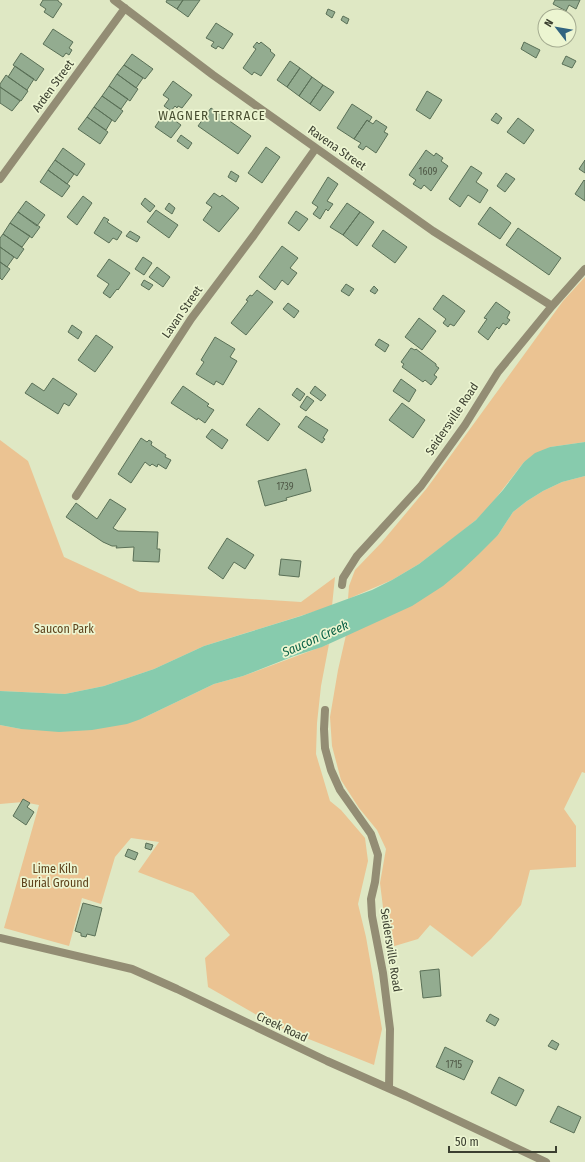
<svg xmlns="http://www.w3.org/2000/svg" width="585" height="1162" font-family="'Fira Sans Condensed',sans-serif">
  <style>
    .green { fill: #ebc392 }
    .water { fill: #87cbad }
    .building { fill: #93ac90; stroke: #5a7057 }
    .lines { fill: none; stroke-linecap: round; stroke-linejoin: round }
    .minor { stroke: #938d74; stroke-width: 8 }
    .labels { text-anchor: middle; stroke-width: 3.5; stroke-linejoin: round; paint-order: stroke }
    .number-label { font-size: 10px; fill: #515a48 }
    .street-label { font-size: 12px; fill: #3b3f30; stroke: #ecf5d1 }
    .park-label { font-size: 12px; fill: #5e421b; stroke: #ecf5d1 }
    .neighbourhood-label { font-size: 13px; letter-spacing: 1px; fill: #484e30; stroke: #ecf5d1 }
    .water-label { font-size: 13px; font-style: italic; fill: #0d6348; stroke: #ecf5d1 }
  </style>
  <rect width="100%" height="100%" fill="#dfe8c4"/>
  <path class="green" d="M585,277V442L550,447L524,462L489,507L476,520L456,536L419,564L392,580L348,599L349,586L355,570L382,542L427,488L563,301Z
    M0,440L28,461L64,557L140,592L301,602L335,577L332,606L204,646L154,669L104,686L65,694L0,691Z
    M585,476V773L582,772L564,809L576,826V867L530,870L521,905L491,939L472,957L430,925L418,939L388,948L380,883L386,849L377,830L359,808L341,780L332,746L330,717L338,670L346,635L373,623L498,535L513,512L527,501L543,491L562,482Z
    M329,644L321,686L317,723L316,754L330,801L341,810L365,838L368,861L358,904L366,937L382,1029L374,1065L276,1026L208,987L205,958L230,935L193,893L138,872L159,842L131,838L115,857L101,904L82,898L69,946L4,928L39,805L23,802L0,804V725L21,729L141,719L214,684L243,676Z"/>
  <path class="water" d="M585,442V476L562,482L543,491L527,501L513,512L498,535L479,554L461,571L443,586L412,606L322,647L294,656L243,676L214,684L141,719L127,724L92,730L59,732L21,729L0,725V691L65,694L104,686L154,669L204,646L301,616L372,590L392,580L419,564L476,520L503,490L524,462L535,453L550,447Z"/>
  <path class="building" d="M43,0H58V1L62,4L53,18L44,12L46,9L40,5Z
    M167,0H183L177,9L166,2Z
    M183,0H200L188,17L177,9Z
    M555,0H580L576,9L569,5L566,11L553,4Z
    M328,9L335,12L332,18L326,14Z
    M343,16L349,19L347,24L341,20Z
    M216,23L233,34L223,49L218,46L216,49L211,46L214,42L206,38Z
    M53,29L73,42L69,48L72,50L69,55L66,53L63,57L43,44Z
    M257,42L259,44L261,42L271,50L270,51L275,55L261,76L254,72L252,75L243,68L256,49L253,47Z
    M524,42L540,50L536,58L521,49Z
    M21,53L44,69L36,81L13,65Z
    M132,54L153,69L145,79L124,65Z
    M566,56L576,61L572,68L562,64Z
    M290,61L300,68L287,87L277,80Z
    M124,65L143,78L136,88L117,74Z
    M15,66L34,79L27,90L8,77Z
    M300,68L312,77L299,96L287,87Z
    M117,74L138,89L130,101L109,86Z
    M6,75L28,91L21,101L0,87V84Z
    M312,77L323,85L310,104L299,96Z
    M173,81L192,95L182,108L178,106L177,108L175,106L171,111L164,106L169,99L163,95Z
    M323,85L334,92L320,111L310,104Z
    M109,86L128,99L121,109L102,96Z
    M0,87L20,101L12,111L0,103Z
    M427,91L442,100L430,119L416,110Z
    M102,96L123,111L115,122L94,107Z
    M352,104L372,117L369,122L367,120L354,139L337,128Z
    M94,107L112,120L106,130L87,117Z
    M211,108L251,136L238,154L198,126Z
    M496,113L502,118L498,124L491,120Z
    M166,114L181,125L171,138L155,127L161,118L163,119Z
    M87,117L108,132L100,144L78,129Z
    M518,118L534,130L524,144L507,132Z
    M367,120L373,124L376,120L387,127L384,132L388,134L376,153L366,146L363,150L358,147L361,143L354,139Z
    M181,135L192,143L188,149L177,141Z
    M266,147L280,157L262,183L248,173Z
    M63,148L85,164L77,176L55,160Z
    M426,150L434,156L436,153L443,158L441,161L448,166L431,191L424,185L421,189L413,184L416,180L409,175Z
    M55,160L74,174L67,184L48,170Z
    M585,160V173L579,169Z
    M471,166L482,173L476,182L488,190L480,203L468,195L460,207L449,199Z
    M48,170L70,186L62,197L40,182Z
    M231,171L239,176L236,182L228,177Z
    M506,173L515,179L505,192L497,186Z
    M328,177L338,184L327,201L333,204L328,211L326,209L320,219L313,214L318,207L312,203Z
    M584,180L585,181V201L575,194Z
    M214,193L220,197L222,195L239,208L219,232L203,220L212,207L206,203Z
    M83,196L92,203L77,225L67,217Z
    M145,198L155,206L150,212L141,204Z
    M26,201L45,215L37,226L18,212Z
    M169,203L175,208L172,214L165,209Z
    M347,203L360,212L343,235L330,227Z
    M490,207L511,223L500,239L478,224Z
    M156,210L178,225L169,238L147,222Z
    M296,211L308,219L299,231L288,223Z
    M18,212L40,227L32,238L10,223Z
    M360,212L374,222L357,246L343,235Z
    M104,217L109,220L107,222L122,232L117,240L113,238L109,243L94,233Z
    M10,223L30,236L22,247L3,234Z
    M518,228L561,258L549,275L506,245Z
    M383,230L407,247L395,263L372,246Z
    M130,231L140,237L137,242L126,236Z
    M3,234L24,249L17,259L0,247V238Z
    M282,246L298,258L290,268L297,273L288,285L282,280L275,290L259,277Z
    M0,247L14,257L7,267L0,262Z
    M143,257L152,263L144,275L135,269Z
    M109,259L130,273L118,290L117,289L110,298L103,293L109,284L97,276Z
    M0,262L10,269L2,280L0,278Z
    M157,267L170,277L163,287L149,277Z
    M144,280L153,285L149,290L141,285Z
    M346,284L354,289L349,296L341,291Z
    M374,286L378,290L375,294L370,291Z
    M257,290L273,302L246,335L231,323L248,301L246,300L250,295L252,296Z
    M443,295L465,311L454,326L450,324L448,327L443,323L446,319L433,309Z
    M496,302L510,312L507,318L510,320L506,325L503,323L499,329L497,327L488,340L478,332L487,319L484,318Z
    M288,303L299,311L294,318L283,309Z
    M419,318L436,331L422,350L405,337Z
    M72,325L82,332L78,339L68,332Z
    M96,335L113,347L95,372L78,360Z
    M215,337L235,349L230,357L237,361L223,385L216,381L214,385L196,374L204,362L201,360Z
    M379,339L389,345L385,352L375,345Z
    M411,348L415,350L416,349L436,364V366L439,368L434,375L437,377L431,385L425,380L423,382L402,367L404,364L401,362Z
    M53,378L77,394L69,406L64,403L58,414L25,393L32,383L44,391Z
    M401,379L416,390L409,402L393,391Z
    M183,386L209,404L207,406L214,410L205,423L198,418L197,420L171,403Z
    M315,386L326,395L321,401L310,393Z
    M297,388L305,394L300,401L292,395Z
    M307,396L314,401L306,411L300,407Z
    M402,403L425,420L413,438L389,420Z
    M259,408L280,424L268,441L246,425Z
    M306,416L328,430L323,438L325,439L322,443L298,427Z
    M212,429L228,440L222,449L206,437Z
    M141,438L147,442L149,440L152,442L151,445L166,455L165,457L171,460L166,469L158,464L157,467L152,464L150,466L145,462L131,483L118,474Z
    M306,469L311,491L286,498L287,500L265,506L258,481Z
    M110,499L126,509L113,528L118,531L158,532L157,549H160L159,562L133,561L134,547L116,548L117,546H112L103,542L66,517L76,503L97,519Z
    M227,538L254,555L245,569L234,562L223,579L208,568Z
    M281,559L301,561L299,577L279,575Z
    M23,799L30,803L27,807L34,812L26,825L13,816Z
    M146,843L153,845L151,850L145,848Z
    M128,849L138,853L135,860L125,856Z
    M83,903L102,908L95,936L87,934L86,937L81,936V933L75,931Z
    M439,969L441,996L423,998L420,971Z
    M490,1014L499,1019L495,1026L486,1021Z
    M552,1040L559,1044L556,1050L548,1046Z
    M445,1047L473,1061L464,1080L436,1067Z
    M499,1077L524,1090L516,1106L491,1093Z
    M558,1106L581,1117L574,1133L550,1122Z"/>
  <g class="lines">
    <path class="minor" d="M114,0L213,75L433,231L552,306
      M0,179L125,8
      M76,496L191,319L254,235L316,148
      M342,585L343,578L357,556L421,486L465,425L498,372L552,306L585,269
      M325,710L324,729L325,748L331,770L340,790L371,834L378,855L375,882L371,899L372,916L383,973L390,1029L389,1088
      M0,938L132,969L177,989L327,1061L406,1096L546,1162"/>
  </g>
  <g class="labels">
    <g class="number-label">
      <text x="428" y="175">1609</text>
      <text x="285" y="490">1739</text>
      <text x="454" y="1068">1715</text>
    </g>
    <g class="street-label">
      <text transform="translate(53 86) rotate(-54)" y="4">Arden Street</text>
      <text transform="translate(337 148) rotate(35)" y="4">Ravena Street</text>
      <text transform="translate(182 312) rotate(-55)" y="4">Lavan Street</text>
      <text transform="translate(452 419) rotate(-56)" y="4">Seidersville Road</text>
      <text transform="translate(391 950) rotate(81)" y="4">Seidersville Road</text>
      <text transform="translate(282 1027) rotate(25)" y="4">Creek Road</text>
    </g>
    <g class="park-label">
      <text x="64" y="633">Saucon Park</text>
      <text x="55" y="873">Lime Kiln<tspan x="55" dy="14">Burial Ground</tspan></text>
    </g>
    <g class="neighbourhood-label">
      <text x="212" y="120">WAGNER TERRACE</text>
    </g>
    <g class="water-label">
      <text transform="translate(315 638) rotate(-24)" y="5">Saucon Creek</text>
    </g>
  </g>
  <g transform="translate(557 28) rotate(301)"><circle r="19" fill="#ecf5d1" stroke="#a5ac91"/>
  <path d="M0-3L7 15L0 10L-7 15Z" fill="#316481"/>
  <text y="-6" font-size="11" font-weight="bold" text-anchor="middle" fill="#3b3f30">N</text>
  </g>
  <path d="M449 1146v6h107v-6" fill="none" stroke="#3b3f30" stroke-width="2"/>
  <text x="455" y="1146" font-size="12" fill="#3b3f30" stroke="#ecf5d1" stroke-width="3" paint-order="stroke">50 m</text>
</svg>
